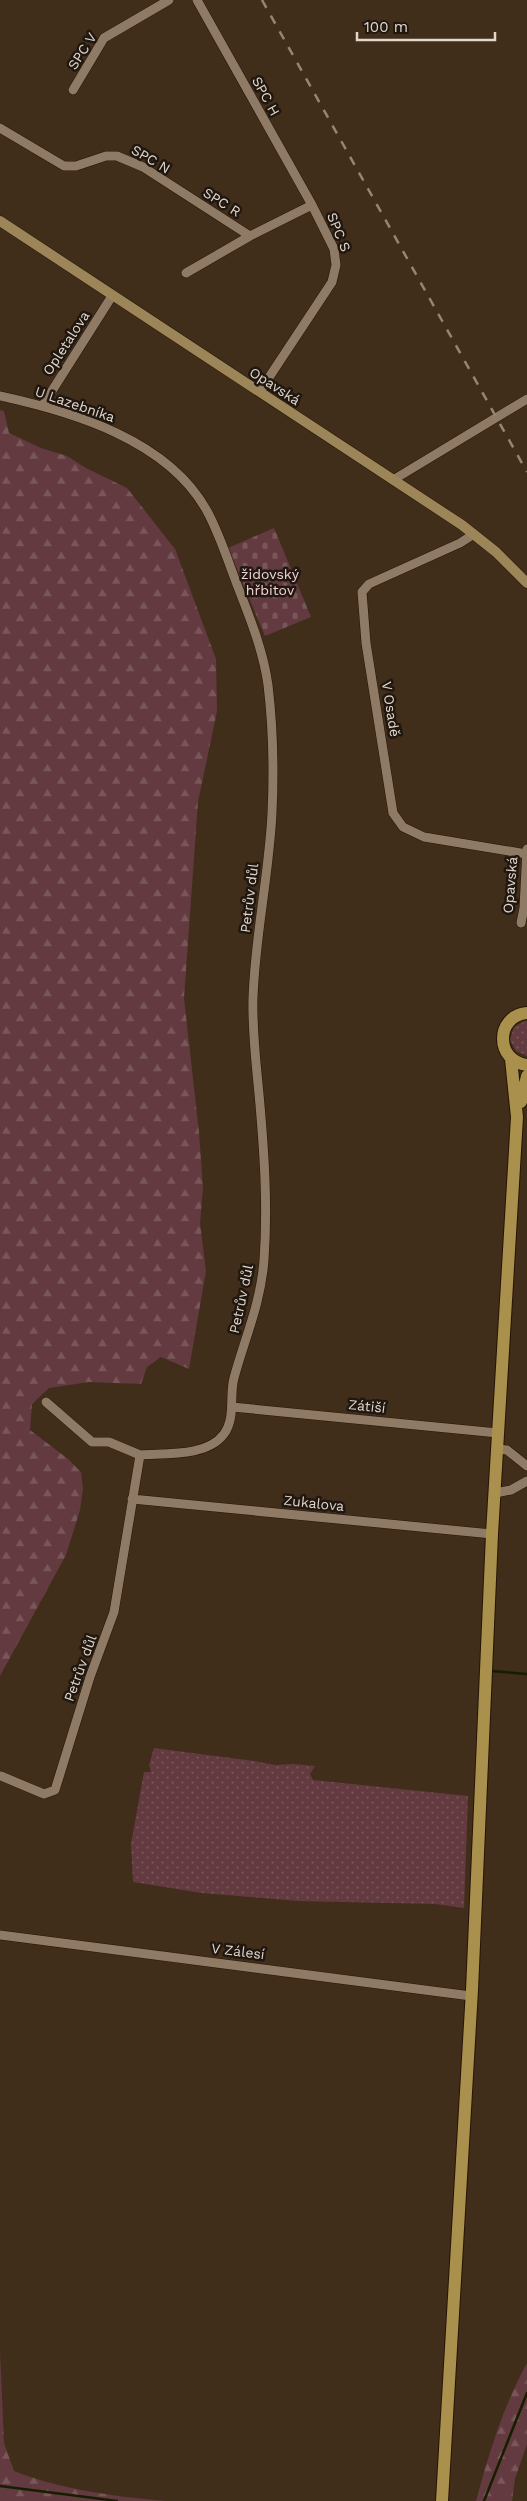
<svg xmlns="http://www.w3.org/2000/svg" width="527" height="2501" font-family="'Work Sans',sans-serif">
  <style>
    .grass { fill: url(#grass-dots) }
    .forest { fill: url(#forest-firs) }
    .cemetery { fill: url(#cemetery-stones) }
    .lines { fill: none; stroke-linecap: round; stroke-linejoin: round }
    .stream { stroke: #161e00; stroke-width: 2.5 }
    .minor-casing { stroke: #261504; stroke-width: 10 }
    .secondary-casing { stroke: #261504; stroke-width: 11 }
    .primary-casing { stroke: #261504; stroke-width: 14 }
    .minor { stroke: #8f7a65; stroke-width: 9 }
    .secondary { stroke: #9c8559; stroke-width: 10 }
    .primary { stroke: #a9904c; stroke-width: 12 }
    .rail { stroke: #948576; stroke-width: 2.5; stroke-dasharray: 9 9; stroke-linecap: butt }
    .labels { text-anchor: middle; stroke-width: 5; stroke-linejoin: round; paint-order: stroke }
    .street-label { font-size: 14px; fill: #e2d6cb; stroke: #201810 }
    .park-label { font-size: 14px; fill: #f4d1d6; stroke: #201810 }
  </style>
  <defs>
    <pattern id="grass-dots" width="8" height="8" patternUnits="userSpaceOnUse" patternTransform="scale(1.25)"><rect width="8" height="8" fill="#623a40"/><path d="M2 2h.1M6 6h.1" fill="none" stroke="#78565a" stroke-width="1.8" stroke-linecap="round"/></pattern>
    <pattern id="forest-firs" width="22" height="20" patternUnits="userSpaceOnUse" patternTransform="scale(1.25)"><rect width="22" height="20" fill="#623a40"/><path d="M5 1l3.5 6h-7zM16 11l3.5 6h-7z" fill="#78565a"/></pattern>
    <pattern id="cemetery-stones" width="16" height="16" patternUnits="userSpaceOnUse" patternTransform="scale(1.25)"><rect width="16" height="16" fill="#623a40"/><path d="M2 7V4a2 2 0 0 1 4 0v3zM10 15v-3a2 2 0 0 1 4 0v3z" fill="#78565a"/></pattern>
  </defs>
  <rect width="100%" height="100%" fill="#402e1b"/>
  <path class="grass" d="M525,1021H527V1056L516,1051L510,1040L514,1027Z
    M154,1748L254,1761L275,1765L293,1764L315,1766L310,1774L313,1780L468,1796L464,1908L435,1904L298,1901L202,1893L133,1882L131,1844L144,1772H151L149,1765Z"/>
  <path class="forest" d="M0,410L4,411L9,433L41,448L67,456L86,468L127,488L175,549L216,659L217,711L198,802L184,998L199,1132L203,1188L200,1223L206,1271L189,1369L161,1357L147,1367L141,1384L89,1382L49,1388L32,1404L30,1430L68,1459L81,1472L83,1489L80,1510L66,1555L0,1676Z
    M0,2351L4,2443L14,2471C63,2490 112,2496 165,2501H0Z
    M527,2363V2444L515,2479L512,2501H476C489,2453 503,2407 527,2363Z"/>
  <path class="cemetery" d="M274,528L311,617L265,636L228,548Z"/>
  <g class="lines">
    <path class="stream" d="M491,1671L527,1674
      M0,2486L117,2501
      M484,2501L527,2393"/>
    <defs>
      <path id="minor" d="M197,0L312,205L334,249L336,265L332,282L260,391
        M73,90L104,38L169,0
        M0,128L64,166H76L106,156H117L143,167L250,236
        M186,273L250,236L312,205
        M0,396C73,412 168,440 207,511C219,533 227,558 236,582C249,616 263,649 268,685C273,727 274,771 272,813C269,875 255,936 253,998C252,1030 256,1062 259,1094C264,1149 268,1205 264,1260C261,1302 245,1338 234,1378C229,1396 236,1417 224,1434C207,1457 165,1453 140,1455L114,1612L90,1677L55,1790L44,1794L1,1776
        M43,405L112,296
        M393,480L527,399
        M474,534L460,543L369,584L362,592L366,643L393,813L403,827L424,837L527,854
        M521,923L524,908L527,849
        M46,1402L92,1442H109L140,1455
        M232,1407L498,1433
        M497,1449L507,1450L527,1466
        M495,1493L511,1490L527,1481
        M132,1499L492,1534
        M0,1935L471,1996"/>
      <path id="secondary" d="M0,221L462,525L496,552L527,583"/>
      <path id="primary" d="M527,1013C495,1016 495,1061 527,1065
        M521,1102L527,1076
        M442,2501L472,1990L492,1534L517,1117L511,1059"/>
    </defs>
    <use href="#minor" class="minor-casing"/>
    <use href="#secondary" class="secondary-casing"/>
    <use href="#primary" class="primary-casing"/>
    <use href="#minor" class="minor"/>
    <use href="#secondary" class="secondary"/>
    <use href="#primary" class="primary"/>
    <path class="rail" d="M262,0L527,472"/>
  </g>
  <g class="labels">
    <g class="street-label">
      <text transform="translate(82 51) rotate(-57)" y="5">SPC V</text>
      <text transform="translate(266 96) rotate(61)" y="5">SPC H</text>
      <text transform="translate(151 159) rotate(30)" y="5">SPC N</text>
      <text transform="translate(222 202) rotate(32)" y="5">SPC R</text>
      <text transform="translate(339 232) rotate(68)" y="5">SPC S</text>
      <text transform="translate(66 343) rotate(-57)" y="5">Opletalova</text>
      <text transform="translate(275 386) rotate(33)" y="5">Opavská</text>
      <text transform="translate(75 404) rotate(19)" y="5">U Lazebníka</text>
      <text transform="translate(391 709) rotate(81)" y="5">V Osadě</text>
      <text transform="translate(510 885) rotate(-85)" y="5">Opavská</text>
      <text transform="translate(249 898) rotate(-83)" y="5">Petrův důl</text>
      <text transform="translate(241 1299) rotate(-78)" y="5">Petrův důl</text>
      <text transform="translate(367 1406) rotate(6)" y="5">Zátiší</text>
      <text transform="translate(314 1503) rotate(6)" y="5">Zukalova</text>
      <text transform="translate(80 1668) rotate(-70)" y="5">Petrův důl</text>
      <text transform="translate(238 1951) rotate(7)" y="5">V Zálesí</text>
    </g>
    <g class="park-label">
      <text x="270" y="579">židovský<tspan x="270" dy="16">hřbitov</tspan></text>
    </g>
  </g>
  <path d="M357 32v8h138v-8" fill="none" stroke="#e2d6cb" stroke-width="2.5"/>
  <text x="364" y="32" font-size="15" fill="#e2d6cb" stroke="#201810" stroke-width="4" paint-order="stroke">100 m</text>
</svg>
